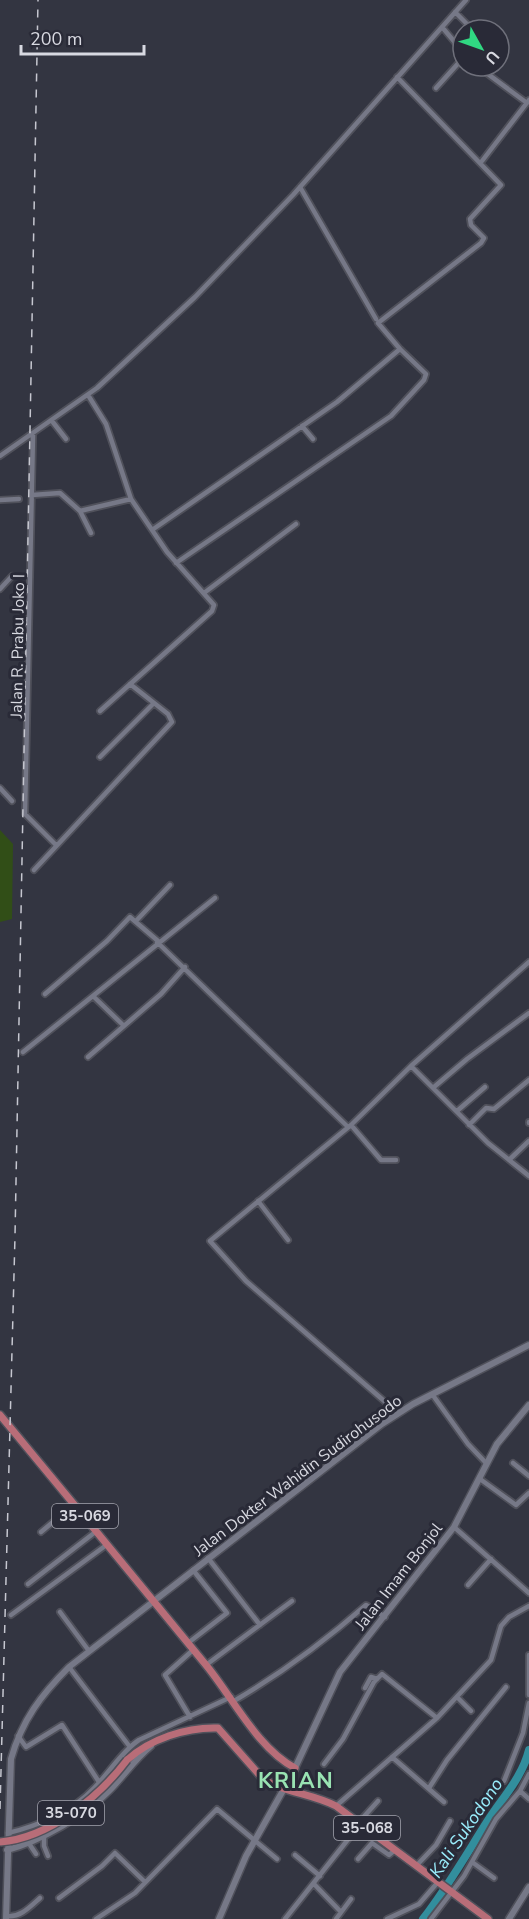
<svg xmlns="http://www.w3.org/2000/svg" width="529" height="1919" font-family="'Nunito Sans',sans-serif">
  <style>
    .green { fill: #314e17 }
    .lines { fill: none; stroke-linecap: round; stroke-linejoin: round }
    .river { stroke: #328e9d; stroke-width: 8 }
    .street-casing { stroke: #50515b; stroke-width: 8 }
    .secondary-casing { stroke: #50515b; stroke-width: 9 }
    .primary-casing { stroke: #50515b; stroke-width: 10 }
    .street { stroke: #767887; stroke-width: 4.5 }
    .secondary { stroke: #767887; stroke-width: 6 }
    .primary { stroke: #b86d78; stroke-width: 7 }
    .rail { stroke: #c6c7d0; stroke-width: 1.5; stroke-dasharray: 8 8; stroke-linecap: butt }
    .primary-bridge-casing { stroke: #50515b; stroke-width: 10; stroke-linecap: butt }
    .primary-bridge { stroke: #b86d78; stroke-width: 7 }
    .labels { text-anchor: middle; stroke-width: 6; stroke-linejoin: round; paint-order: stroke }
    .shield { fill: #292a37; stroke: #a4a4ae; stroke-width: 1.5 }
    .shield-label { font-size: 15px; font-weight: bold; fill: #d8d9e1 }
    .street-label { font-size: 16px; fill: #d8d9e1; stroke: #292a37 }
    .water-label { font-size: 18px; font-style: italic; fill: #99ecfb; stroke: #292a37 }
    .district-label { font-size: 22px; font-weight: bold; letter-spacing: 1.5px; fill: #99e3b2; stroke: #292a37 }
  </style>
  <rect width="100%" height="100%" fill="#333541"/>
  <path class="green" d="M0,830L13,844L12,919L0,922Z"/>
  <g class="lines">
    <path class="river" d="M423,1919C447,1888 466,1855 487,1822C502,1798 522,1778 529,1750"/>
    <defs>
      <path id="street" d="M455,12L473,30
        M442,27L463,52
        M486,30L490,26
        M477,66L527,103
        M397,77L501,185L470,219L471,225L484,238L481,243L378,323L400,349
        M436,88L463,58
        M482,161L529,100
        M300,187L376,319
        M88,395L106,424L131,499
        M52,421L66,439
        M302,426L313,439
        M33,435L25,814L56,845
        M0,456L97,388L195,297L293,195L466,0
        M32,495L60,493L80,511L131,499L167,552L214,605L212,611L100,711
        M0,500L19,499
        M80,511L91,533
        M152,530L337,402L400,349L426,374L424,380L391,416L176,563
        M0,589L12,576
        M204,593L296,524
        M100,757L154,703
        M0,788L12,801
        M34,870L172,722L168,714L130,684
        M136,921L170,885
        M157,942L348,1127
        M45,994L107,941L130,917L158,941
        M93,996L123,1025
        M23,1052L215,898
        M88,1057L161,994L185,967
        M411,1066L488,1143L529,1176
        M434,1087L467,1059L529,1013
        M457,1111L485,1087
        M529,1122V1123
        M351,1125L381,1160H396
        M469,1125L486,1108L494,1109L529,1080
        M509,1160L529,1141
        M258,1201L288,1240
        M432,1394L468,1444L486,1463
        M398,1413L246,1281L210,1241L351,1125L411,1066L529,962
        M513,1463L529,1476
        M480,1479L516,1505L529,1493
        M454,1527L529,1593
        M41,1532L72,1506
        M208,1558L260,1625
        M28,1584L94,1533
        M468,1585L491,1559
        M60,1612L89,1651
        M11,1615L105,1546
        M188,1643L227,1613L193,1570
        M529,1655V1695
        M206,1665L292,1601
        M69,1667L130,1747
        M365,1688L371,1677L377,1679
        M457,1697L471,1711
        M234,1701C282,1673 325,1641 366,1605L385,1617
        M190,1717L165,1675L193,1650
        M18,1736L26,1747L62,1725L99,1782
        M392,1757L444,1802
        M324,1764L343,1739L374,1682L382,1674L437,1718
        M504,1781L523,1733L529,1703
        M429,1788L447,1760L506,1687
        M520,1791L529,1799
        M336,1806L437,1718L491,1660L501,1626L509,1617L529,1606
        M359,1822L378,1801
        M8,1833C38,1826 73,1811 94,1788C109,1773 122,1751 139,1740L231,1697
        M44,1834V1846L48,1856
        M28,1842L36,1854
        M295,1855L320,1876
        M358,1859L372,1843L389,1855L395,1850
        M472,1862L494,1878
        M417,1865L436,1845L450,1821
        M314,1884L341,1912
        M59,1898L102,1866L115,1853L145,1882
        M6,1916C20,1918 30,1907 40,1898
        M96,1919L135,1893L217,1809L277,1859
        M285,1919L361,1823
        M336,1919L351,1899
        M387,1919L419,1904L438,1882
        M431,1919L464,1876L496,1819L520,1791L529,1774"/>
      <path id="secondary" d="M295,1768L340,1672L454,1527L497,1444L529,1405
        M7,1850C39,1842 86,1815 109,1791C123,1777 135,1759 151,1746
        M6,1919L11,1759C22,1720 41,1695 69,1667L382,1424L413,1404L529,1345
        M219,1919L246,1856L285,1787
        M509,1919L529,1887"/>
      <path id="primary" d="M0,1415C69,1498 138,1582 206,1665C233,1698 258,1749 295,1768L285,1787
        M127,1760C150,1739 186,1727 218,1728L263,1779C282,1792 314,1794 336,1806L488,1919"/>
    </defs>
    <use href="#street" class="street-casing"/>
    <use href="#secondary" class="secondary-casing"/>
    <use href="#primary" class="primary-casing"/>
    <use href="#street" class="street"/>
    <use href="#secondary" class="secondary"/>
    <use href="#primary" class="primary"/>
    <path class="rail" d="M0,1809L15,1236L38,0"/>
    <defs>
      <path id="primary-bridge" d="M0,1842C49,1838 98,1798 127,1760"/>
    </defs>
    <use href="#primary-bridge" class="primary-bridge-casing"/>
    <use href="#primary-bridge" class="primary-bridge"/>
  </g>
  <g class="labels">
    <g class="shield">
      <rect x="52" y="1504" width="66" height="24" rx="4.5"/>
      <rect x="38" y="1801" width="66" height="24" rx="4.5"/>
      <rect x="334" y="1816" width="66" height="24" rx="4.5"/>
    </g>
    <g class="shield-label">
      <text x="85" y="1521">35-069</text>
      <text x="71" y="1818">35-070</text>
      <text x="367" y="1833">35-068</text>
    </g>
    <g class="street-label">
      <text transform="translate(17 646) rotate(-89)" y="6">Jalan R. Prabu Joko I</text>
      <text transform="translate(297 1475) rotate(-37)" y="6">Jalan Dokter Wahidin Sudirohusodo</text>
      <text transform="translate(398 1576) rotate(-52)" y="6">Jalan Imam Bonjol</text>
    </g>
    <g class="water-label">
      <text transform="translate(466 1828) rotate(-56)" y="6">Kali Sukodono</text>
    </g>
    <g class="district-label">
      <text x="296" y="1788">KRIAN</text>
    </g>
  </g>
  <g transform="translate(481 48) rotate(130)"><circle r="28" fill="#292a37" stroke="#6f707b" stroke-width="1.5"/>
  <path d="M0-4.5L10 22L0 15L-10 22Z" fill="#30d882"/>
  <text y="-9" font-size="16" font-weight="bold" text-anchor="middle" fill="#d8d9e1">U</text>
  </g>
  <path d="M21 45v9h123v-9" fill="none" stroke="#d8d9e1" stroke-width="3"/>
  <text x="30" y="45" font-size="18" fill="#d8d9e1" stroke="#292a37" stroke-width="4.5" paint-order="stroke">200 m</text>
</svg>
